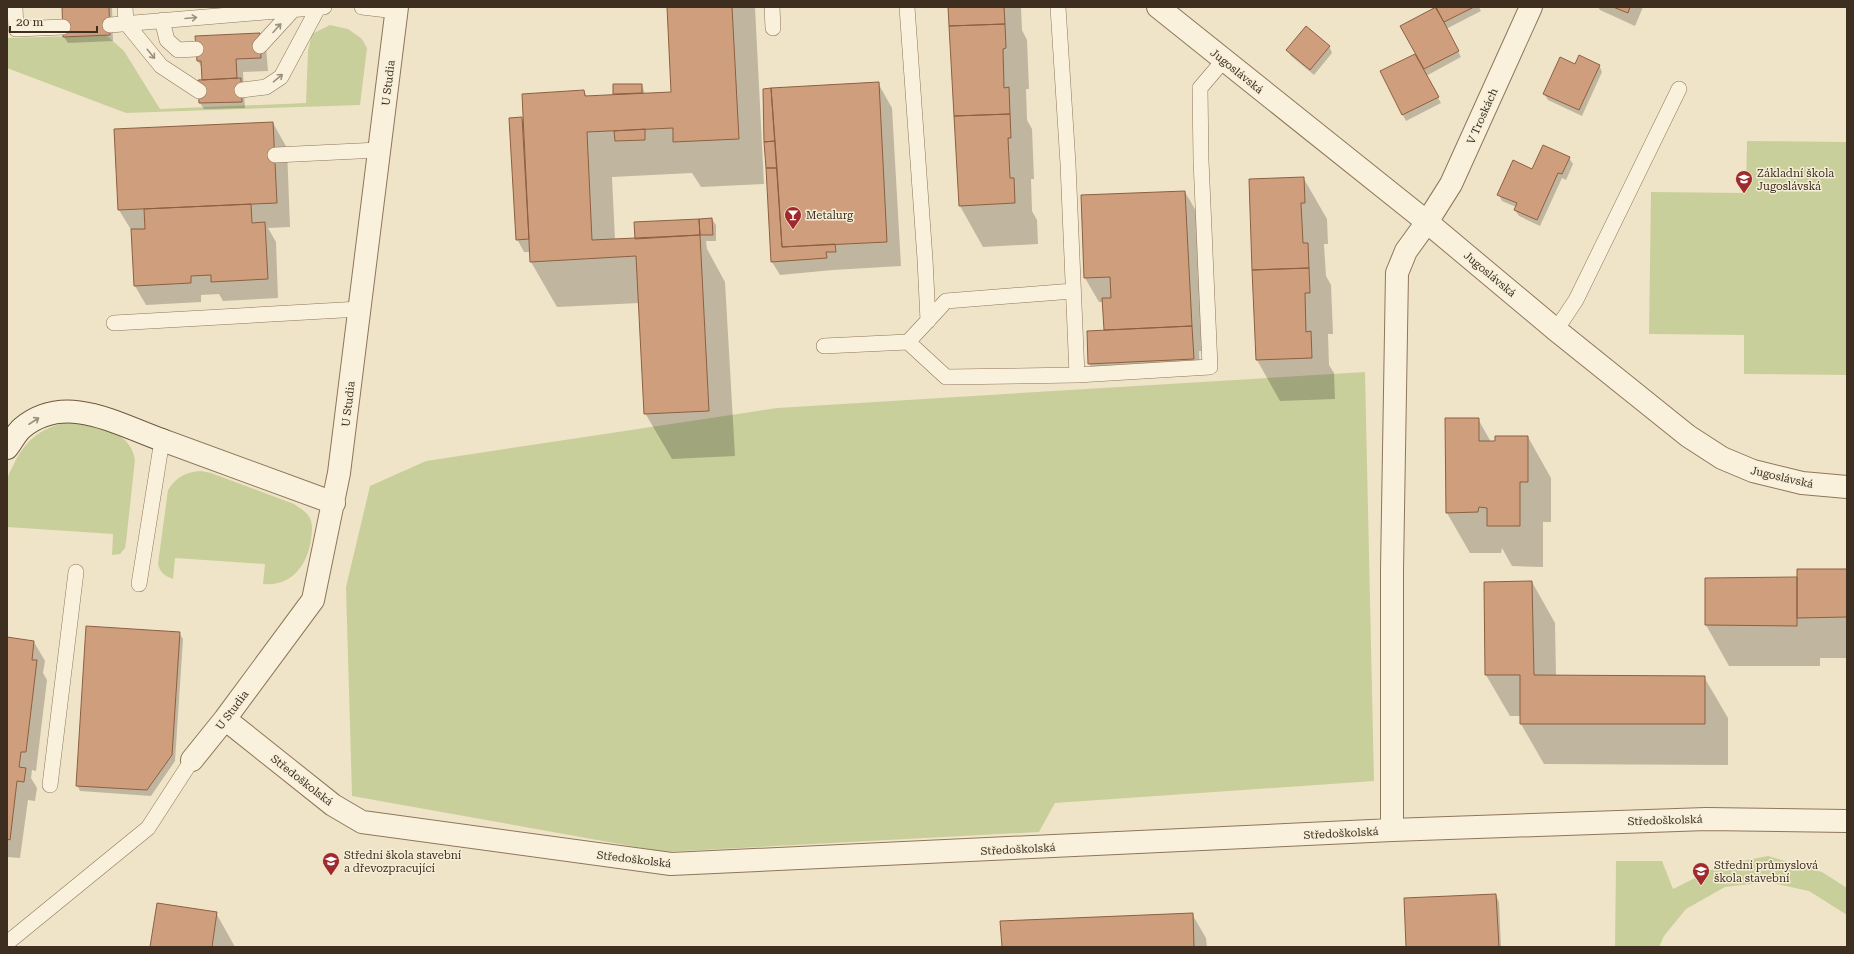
<svg xmlns="http://www.w3.org/2000/svg" width="1854" height="954" font-family="'Roboto Serif',serif">
  <style>
    .green { fill: #c9cf9b }
    .shadow { fill: #0003 }
    .building { fill: #cf9f7d; stroke: #8d5f41 }
    .lines { fill: none; stroke-linecap: round; stroke-linejoin: round }
    .lane-casing { stroke: #8d765c; stroke-width: 16 }
    .street-casing { stroke: #8d765c; stroke-width: 24 }
    .secondary-casing { stroke: #6f573f; stroke-width: 24 }
    .lane { stroke: #faf1dc; stroke-width: 15 }
    .street { stroke: #faf1dc; stroke-width: 22 }
    .secondary { stroke: #faf1dc; stroke-width: 22 }
    .oneway { stroke: #9c907e }
    .labels { text-anchor: middle; stroke-width: 3; stroke-linejoin: round; paint-order: stroke }
    .street-label { font-size: 11px; fill: #3d2e20; stroke: #f7eed8 }
    .poi-label { font-size: 11px; fill: #3d2e20; stroke: #f7eed8; text-anchor: start }
  </style>
  <rect width="100%" height="100%" fill="#f0e4c8"/>
  <path class="green" d="M330,25L348,29L362,39L367,48L360,105L126,113L7,68V38L106,35L124,51L160,109L306,103L308,51L312,34Z
    M1747,141L1847,142V375L1744,374V335L1649,334L1651,192L1746,193Z
    M1365,372L1374,781L1055,803L1039,832L664,852L352,796L346,587L370,486L426,461L777,408Z
    M70,422C95,423 131,431 135,460L126,542L125,548L120,554L112,555L113,534L7,527C7,512 5,496 7,481C8,475 11,469 14,464C25,440 43,426 70,422Z
    M201,471L211,473L294,504C300,508 307,512 310,518C313,525 312,532 311,539C308,565 291,587 263,584L265,564L175,558L173,579C165,576 160,573 158,564L168,490C176,477 186,472 201,471Z
    M1768,856L1822,872L1847,888V915L1809,891L1767,882L1725,887L1686,909L1664,936L1659,947H1615L1616,861H1662L1673,889L1721,865Z"/>
  <path class="shadow" d="M63,7H112L113,41L68,43L64,37Z
    M668,7H755L764,184L701,187L692,173L612,177L615,240L636,239L712,219L716,225V241H706L707,249L725,282L735,456L672,459L645,413L640,303L557,307L531,262V252H524L517,239L522,118L524,122L584,91L587,97L615,96L614,85H642L645,94L672,93Z
    M949,7H1021L1022,30L1027,40L1029,89H1026L1027,120L1032,129L1034,179H1031L1032,211L1037,220L1038,244L983,247L960,206Z
    M1437,7H1479L1481,11L1446,29L1461,57L1426,76L1441,103L1406,121L1381,72L1416,54Z
    M1598,7H1643L1635,26L1600,10Z
    M1329,46L1332,53L1314,75L1291,56L1287,50Z
    M266,47L268,71L243,72L245,108L204,109L200,103L203,81V70L198,61Z
    M1576,65H1599L1602,72L1582,116L1548,100L1544,94Z
    M878,83L892,108L901,266L833,270L780,275L772,262L767,168Z
    M273,123L287,148L290,227L268,228L276,242L278,298L223,301L219,294L201,295V302L146,305L135,286L133,233L119,210Z
    M1569,158L1573,164L1566,180L1562,178L1540,226L1519,216L1515,210L1516,207L1502,201L1499,195L1533,171Z
    M1304,179L1327,219L1328,244H1324L1326,276L1331,285L1333,334H1328L1329,365L1334,373L1335,399L1280,401L1257,360L1250,180Z
    M1185,192L1199,216L1206,351H1199L1200,371L1096,376L1089,363L1105,331L1103,302H1099L1085,278Z
    M1478,419L1491,442L1528,437L1551,478V522H1543V567L1512,566L1502,548L1501,553H1470L1447,513Z
    M1847,570V658H1820V666H1729L1706,625V579L1798,578Z
    M1532,582L1555,623L1556,676L1704,677L1728,718V765L1544,764L1521,724V716H1510L1486,675Z
    M179,633L183,639L175,761L151,796L80,791L77,785Z
    M7,638L34,642L45,661L43,673L47,680L36,771L32,770L31,778L37,788L35,801L28,800L20,858L7,857Z
    M1496,895L1499,902L1501,947H1408Z
    M216,913L235,947H151Z
    M1192,914L1206,938L1207,947H1003Z"/>
  <path class="building" d="M62,7H109L110,35L63,37Z
    M667,7H732L739,139L673,142V128L587,132L592,240L700,235L709,411L644,414L636,256L530,262L522,94L584,90L585,96L671,92Z
    M948,7H1004L1005,24L949,26Z
    M1435,7H1474L1444,22Z
    M1436,7L1459,51L1424,69L1400,26Z
    M1613,7H1630L1628,13Z
    M1005,24L1006,48L1003,49L1004,88L1009,87L1010,114L954,116L949,26Z
    M1306,26L1330,46L1310,70L1286,50Z
    M260,33L261,58L236,59L237,78L202,80L201,61H197L195,36Z
    M1415,54L1439,97L1402,115L1380,71Z
    M1579,55L1600,65L1579,110L1543,94L1560,57L1575,64Z
    M241,78L242,102L199,103L198,80Z
    M879,82L887,242L782,247L771,88Z
    M613,84H642V93L613,94Z
    M771,88L775,141L764,142L763,89Z
    M1010,114L1011,138H1008L1010,178H1014L1015,203L959,206L954,116Z
    M522,117L529,239L516,240L509,118Z
    M273,122L277,203L118,210L114,129Z
    M645,129V140L615,141L614,131Z
    M775,141L777,168H766L764,142Z
    M1543,145L1570,157L1562,174L1558,173L1537,220L1514,210L1517,203L1497,195L1513,160L1532,169Z
    M766,168H777L782,247L835,244L836,252H826L827,258L771,262Z
    M1304,177L1305,203H1301L1303,243H1308L1309,268L1252,270L1249,179Z
    M1185,191L1192,326L1104,330L1102,298H1111L1110,277L1084,278L1081,195Z
    M251,204L252,223L265,222L268,279L211,282V275L191,276V283L134,286L131,229H145L144,209Z
    M712,218L713,235H700L699,219Z
    M699,219L700,235L635,239L634,222Z
    M1309,268L1310,293H1305L1306,332L1311,331L1312,358L1256,360L1252,270Z
    M1192,326L1194,359L1088,364L1087,331Z
    M1445,418H1479V441H1495V436H1528V482H1520V526H1487V508L1479,507L1478,512L1446,513Z
    M1797,569H1847V617L1797,618Z
    M1797,577V626L1705,625V578Z
    M1532,581L1534,675L1705,676V724H1520V675H1485L1484,582Z
    M86,626L180,632L172,755L147,790L76,786Z
    M7,637L34,641L32,660H37L26,752H21L19,767L26,768L24,782L17,781L10,840L7,839Z
    M1496,894L1499,947H1406L1404,898Z
    M157,903L217,912L212,947H150Z
    M1193,913L1194,947H1002L1000,921Z"/>
  <g class="lines">
    <defs>
      <path id="lane" d="M15,7L16,29L63,27
        M125,7L126,23L161,66L199,91
        M362,7L396,11
        M772,7L773,28
        M907,7L925,259L928,321
        M1058,7L1068,164L1077,375
        M162,20L167,40L178,50L196,49
        M110,25L324,7
        M260,46L293,10
        M242,90L266,87L281,77L318,8
        M275,155L379,150
        M114,323L360,309
        M1556,330L1576,300L1679,89
        M908,342L946,301L1073,291
        M824,346L908,342L946,377L1077,375L1210,367L1201,160L1200,88L1223,61
        M139,584L162,440
        M50,785L76,572
        M7,943L148,828L192,760"/>
      <path id="street" d="M1158,7L1427,222L1556,330L1688,436L1722,458L1753,471L1802,483L1847,487
        M162,440L334,503
        M225,719L333,805L362,822L671,864L1392,830L1706,819L1847,821
        M192,760L225,719L313,600L339,473L397,7
        M1392,830V570L1397,273L1406,251L1427,222L1451,184L1531,7"/>
      <path id="secondary" d="M7,448C12,442 16,433 22,428C65,392 117,424 162,440"/>
    </defs>
    <use href="#lane" class="lane-casing"/>
    <use href="#street" class="street-casing"/>
    <use href="#secondary" class="secondary-casing"/>
    <use href="#lane" class="lane"/>
    <use href="#street" class="street"/>
    <use href="#secondary" class="secondary"/>
  </g>
  <defs><path id="oneway-shaft" d="M-6 0H5M1.5-3L5.5 0L1.5 3" fill="none" stroke-width="1.6" stroke-linecap="round" stroke-linejoin="round"/></defs>
  <g class="oneway">
    <use href="#oneway-shaft" transform="translate(191 18) rotate(-5)"/>
    <use href="#oneway-shaft" transform="translate(277 28) rotate(-48)"/>
    <use href="#oneway-shaft" transform="translate(151 54) rotate(51)"/>
    <use href="#oneway-shaft" transform="translate(278 78) rotate(-40)"/>
    <use href="#oneway-shaft" transform="translate(34 421) rotate(-33)"/>
  </g>
  <defs>
    <symbol id="school-pin" viewBox="-11 -11 22 30"><path d="M0 17L-7.5 6A9.5 9.5 0 1 1 7.5 6Z" fill="#9e2a2b" stroke="#f7eed8"/><path d="M0-5L7-2L0 1L-7-2ZM-4 1L0 2.5L4 1V4Q0 6-4 4Z" fill="#fff"/></symbol>
    <symbol id="bar-pin" viewBox="-11 -11 22 30"><path d="M0 17L-7.5 6A9.5 9.5 0 1 1 7.5 6Z" fill="#9e2a2b" stroke="#f7eed8"/><path d="M-6-5H6L.8 .8V4.5H3.5V6h-7V4.5H-.8V.8Z" fill="#fff"/></symbol>
  </defs>
  <g fill-rule="evenodd">
    <use href="#school-pin" x="1734" y="169" width="20" height="27"/>
    <use href="#bar-pin" x="783" y="205" width="20" height="27"/>
    <use href="#school-pin" x="321" y="851" width="20" height="27"/>
    <use href="#school-pin" x="1691" y="861" width="20" height="27"/>
  </g>
  <g class="labels">
    <g class="street-label">
      <text transform="translate(1237 71) rotate(39)" y="4">Jugoslávská</text>
      <text transform="translate(388 83) rotate(-83)" y="4">U Studia</text>
      <text transform="translate(1482 116) rotate(-66)" y="4">V Troskách</text>
      <text transform="translate(1490 274) rotate(40)" y="4">Jugoslávská</text>
      <text transform="translate(348 404) rotate(-83)" y="4">U Studia</text>
      <text transform="translate(1782 477) rotate(13)" y="4">Jugoslávská</text>
      <text transform="translate(232 710) rotate(-53)" y="4">U Studia</text>
      <text transform="translate(302 780) rotate(38)" y="4">Středoškolská</text>
      <text transform="translate(1665 820) rotate(-2)" y="4">Středoškolská</text>
      <text transform="translate(1341 833) rotate(-3)" y="4">Středoškolská</text>
      <text transform="translate(1018 849) rotate(-3)" y="4">Středoškolská</text>
      <text transform="translate(634 859) rotate(7)" y="4">Středoškolská</text>
    </g>
    <g class="poi-label">
      <text x="1757" y="177">Základní škola<tspan x="1757" dy="13">Jugoslávská</tspan></text>
      <text x="806" y="219">Metalurg</text>
      <text x="344" y="859">Střední škola stavební<tspan x="344" dy="13">a dřevozpracující</tspan></text>
      <text x="1714" y="869">Střední průmyslová<tspan x="1714" dy="13">škola stavební</tspan></text>
    </g>
  </g>
  <rect width="1854" height="954" fill="none" stroke="#3d2e20" stroke-width="16"/>
  <path d="M10 26v6h87v-6" fill="none" stroke="#3d2e20" stroke-width="2"/>
  <text x="16" y="26" font-size="12" fill="#3d2e20" stroke="#f7eed8" stroke-width="3" paint-order="stroke">20 m</text>
</svg>
